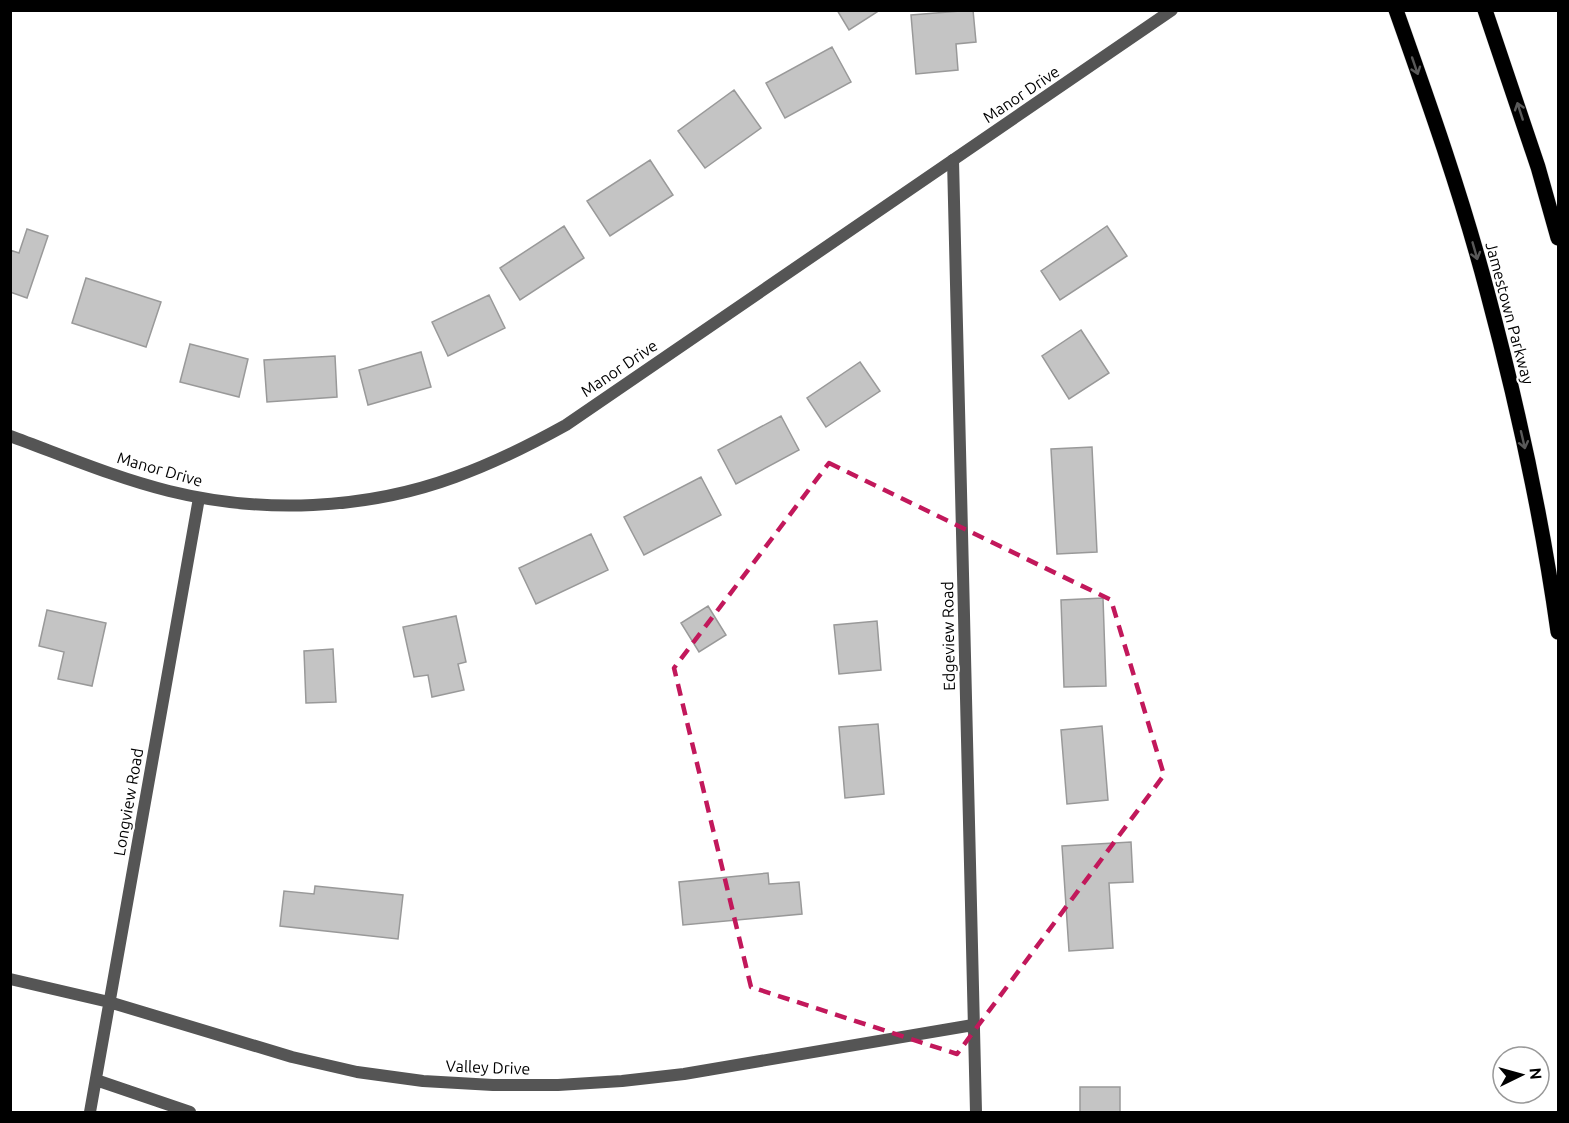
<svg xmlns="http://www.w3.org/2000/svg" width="1569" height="1123" font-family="Ubuntu,sans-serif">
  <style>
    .building { fill: #c4c4c4; stroke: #999; stroke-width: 1.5 }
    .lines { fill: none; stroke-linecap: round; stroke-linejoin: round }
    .primary-casing { stroke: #dbdbdb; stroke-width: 16 }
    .minor { stroke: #555; stroke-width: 12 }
    .tertiary { stroke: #555; stroke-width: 12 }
    .primary { stroke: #000; stroke-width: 15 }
    .oneway { stroke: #595959 }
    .marked { fill: none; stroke: #c2185b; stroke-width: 4.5; stroke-dasharray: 12 8; stroke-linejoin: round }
    .labels { text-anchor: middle; stroke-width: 4.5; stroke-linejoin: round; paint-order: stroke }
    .street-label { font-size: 16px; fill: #000; stroke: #fff }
  </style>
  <rect width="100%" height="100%" fill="#fff"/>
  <path class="building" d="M837,10H876L877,12L849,30Z
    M973,10L976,42L956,44L958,70L916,74L911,15Z
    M832,47L851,82L785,118L766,83Z
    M734,90L761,128L705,168L678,131Z
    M650,160L673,195L610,236L587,201Z
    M564,226L584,258L520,300L500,268Z
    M1107,226L1127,256L1060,300L1041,271Z
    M27,229L48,236L27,298L10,292V250L19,253Z
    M86,278L161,302L146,347L72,323Z
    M489,295L505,328L448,356L432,322Z
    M1081,330L1109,373L1069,399L1042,356Z
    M190,344L248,359L239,397L180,382Z
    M421,352L431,387L368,405L359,370Z
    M335,356L337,397L267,402L264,360Z
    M860,362L880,391L826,427L807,398Z
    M781,416L799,450L736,484L718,450Z
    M1092,447L1097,552L1057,554L1051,449Z
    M701,477L721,515L644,555L624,517Z
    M591,534L608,570L536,604L519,568Z
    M1103,598L1106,686L1064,687L1061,600Z
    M708,606L726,635L699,652L681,623Z
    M47,610L106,623L92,686L58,679L64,652L39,646Z
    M456,616L466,662L458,664L464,690L432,697L428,675L414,677L403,627Z
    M877,621L881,670L839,674L834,625Z
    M333,649L336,702L306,703L304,651Z
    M878,724L884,794L845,798L839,727Z
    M1102,726L1108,800L1067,804L1061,730Z
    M1131,842L1133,882L1109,883L1113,948L1069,951L1062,846Z
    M768,873L769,884L799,882L802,914L683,925L679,882Z
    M315,886L403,895L398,939L280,926L284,891L314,894Z
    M1080,1087H1120V1112H1080Z"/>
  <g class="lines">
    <defs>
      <path id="primary" d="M1396,10C1429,103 1462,196 1487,291C1517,403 1542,517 1558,632
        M1485,10L1538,167L1558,238"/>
    </defs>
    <use href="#primary" class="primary-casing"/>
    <path class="minor" d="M953,160L976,1112
      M10,979L109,1002L292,1057L357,1072L423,1081L493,1085H558L622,1081L684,1074L973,1025
      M96,1080L190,1112
      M90,1112L199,498"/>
    <path class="tertiary" d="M10,436C62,455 116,478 169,491C262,514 365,510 455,477C494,463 530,445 566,425L1172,10"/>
    <use href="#primary" class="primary"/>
  </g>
  <defs><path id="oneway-shaft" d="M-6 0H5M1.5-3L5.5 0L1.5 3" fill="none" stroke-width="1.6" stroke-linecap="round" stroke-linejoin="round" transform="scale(1.5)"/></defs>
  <g class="oneway">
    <use href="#oneway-shaft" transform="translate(1415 66) rotate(71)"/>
    <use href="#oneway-shaft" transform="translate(1520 111) rotate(-108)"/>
    <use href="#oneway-shaft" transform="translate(1475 251) rotate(74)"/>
    <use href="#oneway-shaft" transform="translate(1523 440) rotate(77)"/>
  </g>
  <path class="marked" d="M829,463L1111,600L1164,775L957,1054L751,987L674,668Z"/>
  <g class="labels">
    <g class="street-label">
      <text transform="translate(1021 94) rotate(-34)" y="6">Manor Drive</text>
      <text transform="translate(1510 313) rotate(75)" y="6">Jamestown Parkway</text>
      <text transform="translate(619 368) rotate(-34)" y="6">Manor Drive</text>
      <text transform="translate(160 469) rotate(16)" y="6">Manor Drive</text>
      <text transform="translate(948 636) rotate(-91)" y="6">Edgeview Road</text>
      <text transform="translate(128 802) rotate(-80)" y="6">Longview Road</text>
      <text transform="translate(488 1067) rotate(2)" y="6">Valley Drive</text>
    </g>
  </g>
  <rect width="1569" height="1123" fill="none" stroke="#000000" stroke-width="24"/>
  <g transform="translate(1521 1075) rotate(85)"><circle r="28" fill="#ffffff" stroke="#999999" stroke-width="1.5"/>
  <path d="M0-4.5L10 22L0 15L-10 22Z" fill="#000000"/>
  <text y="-9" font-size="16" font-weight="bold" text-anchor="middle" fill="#000000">N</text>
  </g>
</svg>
